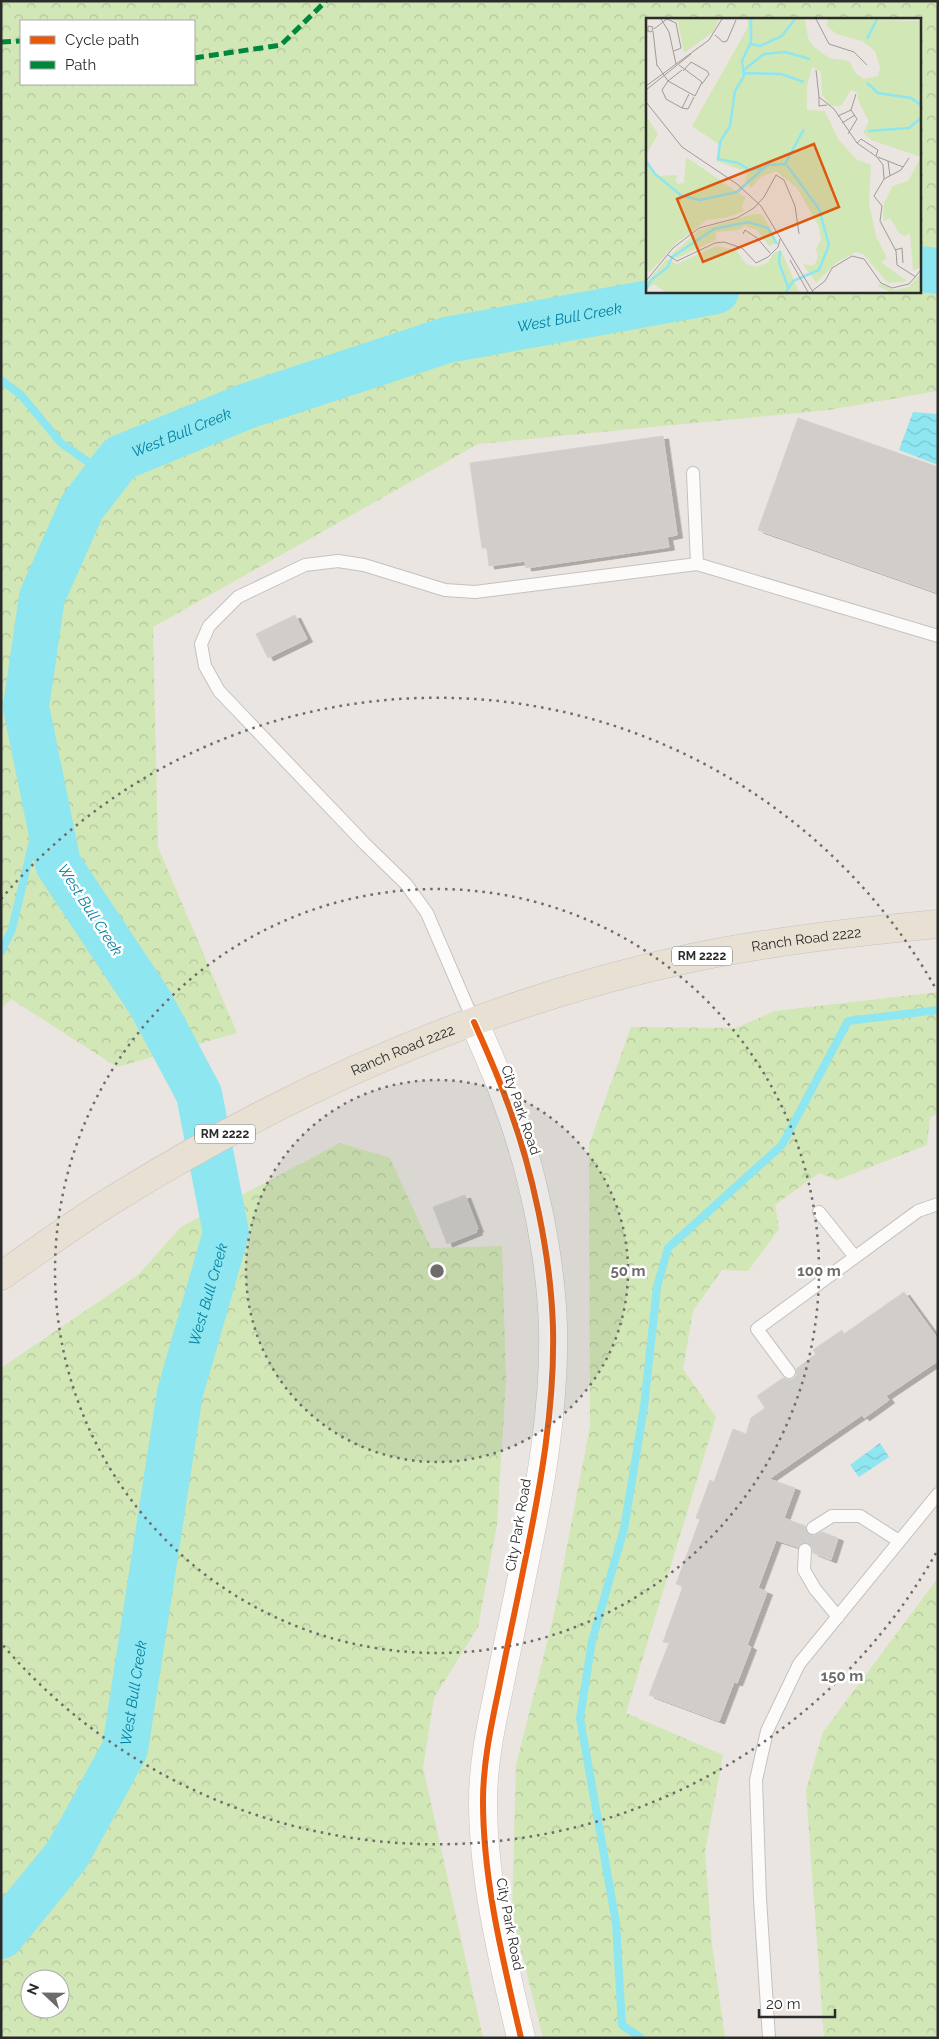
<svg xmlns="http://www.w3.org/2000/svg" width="939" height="2039" font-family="Raleway,sans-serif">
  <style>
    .forest { fill: url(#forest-crowns); fill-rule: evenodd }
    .water { fill: url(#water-waves) }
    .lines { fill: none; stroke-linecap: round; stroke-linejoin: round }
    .stream { stroke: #8ee6f1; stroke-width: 8 }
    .river { stroke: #8ee6f1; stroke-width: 46 }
    .building { fill: #d0cdca; stroke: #d5d1cc; filter: url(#shadow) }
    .lane-casing { stroke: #c3c2c2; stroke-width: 14 }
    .secondary-casing { stroke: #c3c2c2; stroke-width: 29 }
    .primary-casing { stroke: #c5c3c1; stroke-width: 29 }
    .lane { stroke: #fcfbfa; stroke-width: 12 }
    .secondary { stroke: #fcfbfa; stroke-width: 28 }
    .primary { stroke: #e8e0d2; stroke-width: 28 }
    .quiet { stroke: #00873e; stroke-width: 5; stroke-dasharray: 10 5; stroke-linecap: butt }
    .cycleway-casing { stroke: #fff; stroke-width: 9 }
    .cycleway { stroke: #e8590c; stroke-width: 6 }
    .ring { fill: none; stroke: #6e6c6a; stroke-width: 2.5; stroke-dasharray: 2.5 5 }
    .labels { text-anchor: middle; stroke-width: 5; stroke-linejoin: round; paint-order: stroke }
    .shield { fill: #fff; stroke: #6b6b6b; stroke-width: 1 }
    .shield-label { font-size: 12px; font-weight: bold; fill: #2b2b2b }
    .street-label { font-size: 14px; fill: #2b2b2b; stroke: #fff }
    .water-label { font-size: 15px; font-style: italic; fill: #0380a0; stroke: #fff }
    .inset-river { fill: none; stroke: #8ee6f1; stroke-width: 2.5 }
    .inset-road { fill: none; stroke: #9e9b98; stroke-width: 1 }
    .view { fill: #df570e; fill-opacity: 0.15; stroke: #df570e; stroke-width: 2.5 }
    .inset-edge { fill: none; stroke: #2b2b2b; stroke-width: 2.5 }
    .centre { fill: #6e6c6a; stroke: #fff; stroke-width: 2.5 }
    .ring-label { font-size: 15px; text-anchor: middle; font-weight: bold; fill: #6e6c6a; stroke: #fff; stroke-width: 5; stroke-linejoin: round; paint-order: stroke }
  </style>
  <defs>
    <pattern id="forest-crowns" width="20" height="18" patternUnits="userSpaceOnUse" patternTransform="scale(1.25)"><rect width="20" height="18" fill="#d1e7b6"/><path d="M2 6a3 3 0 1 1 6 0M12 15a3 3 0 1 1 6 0" fill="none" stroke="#b4c69d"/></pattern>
    <pattern id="water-waves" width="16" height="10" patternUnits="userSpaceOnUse" patternTransform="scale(1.25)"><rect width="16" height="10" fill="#8ee6f1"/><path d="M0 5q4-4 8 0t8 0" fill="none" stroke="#7bc5cf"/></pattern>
    <filter id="shadow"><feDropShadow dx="5.5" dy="3" stdDeviation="0" flood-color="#0004"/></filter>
  </defs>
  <rect width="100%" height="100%" fill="#eae5e0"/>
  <path class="forest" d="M1,1H938V391L828,410L478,444L153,627L158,847L237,1033L117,1067L11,999L1,1009ZM648,19H920V291H648ZM21,21H194V84H21Z
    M938,992V1114L930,1117L927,1145L837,1180L819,1173L775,1205L779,1229L748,1271L722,1270L693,1311L683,1369L716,1417L626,1713L723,1755L705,1851L712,1944L725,2038H543L512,1914L516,1765L553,1619L590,1426L589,1145L631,1027L736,1028L775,1011Z
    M340,1143L390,1158L431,1248L502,1246L506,1381L497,1524L478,1627L434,1698L423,1767L483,2038H1V1368L138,1275L181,1227ZM30,1979H60V2009H30Z
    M938,1578V2038H824L806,1790L823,1732Z"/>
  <path class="water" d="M913,412L938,414V465L899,450Z
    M880,1443L889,1457L859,1477L850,1465Z"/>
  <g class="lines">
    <path class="stream" d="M1,380L21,395L61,443L107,475
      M1,952L12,929L44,795
      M641,2038L622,2025L616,1923L580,1718L592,1641L624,1529L644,1407L657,1287L668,1248L782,1145L848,1021L938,1010"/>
    <g class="river">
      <path d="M920,269L938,271"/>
      <path id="s1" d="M1,1936L67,1855L125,1749L180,1393L226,1233L199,1094L151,1004L58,864L26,707L42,597L82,507L120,458L247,406L447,340L716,291"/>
    </g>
  </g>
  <path class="building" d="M798,418L938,467V593L758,530Z
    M663,436L677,535L667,537L669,547L526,568L525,561L489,566L487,548H482L470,463Z
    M295,615L307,639L268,658L256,634Z
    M465,1195L478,1229L476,1230L477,1232L447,1244L433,1207Z
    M904,1292L938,1339V1361L886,1396L889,1400L864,1418L862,1415L769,1479L795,1488L784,1518L805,1526L806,1532L810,1535L814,1536L822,1532L838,1538L831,1560L813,1553L812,1547L809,1543H802L798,1547L776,1540L758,1588L767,1592L747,1645L751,1647L737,1683L734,1682L719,1721L649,1695L669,1643L663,1642L683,1586L676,1584L700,1519L696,1518L710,1480L714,1482L733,1429L746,1434L751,1418L765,1408L757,1396L783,1378L789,1380L793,1379L797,1375L796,1369L816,1354L813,1350L842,1330L844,1334Z"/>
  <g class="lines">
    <defs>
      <path id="lane" d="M693,473L697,564
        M474,1022L427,913L406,884L364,843L219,691L205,666L201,644L209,626L238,597L305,565L338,561L364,565L445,590L475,592L697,564L938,636
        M819,1212L855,1257
        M789,1372L757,1329L918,1211L938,1204
        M813,1528L832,1516H860L899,1541
        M805,1550L804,1570L815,1589L838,1617
        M769,2038L760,1899L756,1780L767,1731L799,1664L938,1494"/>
      <path id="secondary" d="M474,1022C485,1047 497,1073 506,1099C532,1166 551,1256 553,1328C555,1407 540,1489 524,1566C516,1607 507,1647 499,1688C491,1726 483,1763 483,1801C483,1881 503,1960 521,2038"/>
      <g id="primary">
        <path id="s2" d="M1,1276C40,1249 79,1220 119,1196C295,1087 488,1002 691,958C772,941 855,932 938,924"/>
      </g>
    </defs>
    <use href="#lane" class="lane-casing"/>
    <use href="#secondary" class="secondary-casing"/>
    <use href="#primary" class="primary-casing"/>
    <use href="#lane" class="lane"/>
    <use href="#secondary" class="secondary"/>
    <use href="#primary" class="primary"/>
    <path class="quiet" d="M1,42L21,41
      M194,58L281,45L326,1"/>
    <defs>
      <path id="cycleway" d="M474,1022C485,1047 497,1073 506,1099C532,1166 551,1256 553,1328C555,1407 540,1489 524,1566C516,1607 507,1647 499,1688C491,1726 483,1763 483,1801C483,1881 503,1960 521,2038"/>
    </defs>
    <use href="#cycleway" class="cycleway-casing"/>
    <use href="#cycleway" class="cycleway"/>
  </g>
  <circle cx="437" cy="1271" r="191" fill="#6e6c6a" fill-opacity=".12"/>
  <g class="ring">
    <circle cx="437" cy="1271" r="191"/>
    <circle cx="437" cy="1271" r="382"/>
    <path d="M936 1553A573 573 0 0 1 1 1643M1 899A573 573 0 0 1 936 989"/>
  </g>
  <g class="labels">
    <g class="shield">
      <rect x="672" y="946.5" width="60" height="19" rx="4"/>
      <rect x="195" y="1124.5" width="60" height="19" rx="4"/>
    </g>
    <g class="shield-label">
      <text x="702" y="960">RM 2222</text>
      <text x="225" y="1138">RM 2222</text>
    </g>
    <g class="street-label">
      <text dy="5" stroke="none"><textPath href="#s2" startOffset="882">Ranch Road 2222</textPath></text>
      <text dy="5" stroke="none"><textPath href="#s2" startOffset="462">Ranch Road 2222</textPath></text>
      <text transform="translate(521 1110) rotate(71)" y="5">City Park Road</text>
      <text transform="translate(518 1525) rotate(-80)" y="5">City Park Road</text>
      <text transform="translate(510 1924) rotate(79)" y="5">City Park Road</text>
    </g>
    <g class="water-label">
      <text dy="5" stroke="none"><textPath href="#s1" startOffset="2068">West Bull Creek</textPath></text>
      <text dy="5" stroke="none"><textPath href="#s1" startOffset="1662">West Bull Creek</textPath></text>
      <text transform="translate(90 910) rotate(57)" y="5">West Bull Creek</text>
      <text dy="5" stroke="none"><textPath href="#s1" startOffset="688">West Bull Creek</textPath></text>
      <text dy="5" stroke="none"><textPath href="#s1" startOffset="282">West Bull Creek</textPath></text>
    </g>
  </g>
  <g transform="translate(646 18)">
    <rect width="275" height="275" fill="#eae5e0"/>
    <path d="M27,1H73L67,14L38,35L32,4ZM101,1H159L162,20L167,28L183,40L203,43L210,56L218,61L232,58L234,50L229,33L216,23L190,16L181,8L182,1L275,3V247L273,250L267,253L264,215L258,218L253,215L244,200L238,203L237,199L238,185L247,168L262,163L275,139L225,122L217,114L223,104L212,82V75L205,72L195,88H184L176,76L175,54L166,49L161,68V92L179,93L192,121L210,141L225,147L223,186L230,218L241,240L235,244L261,263L242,265L217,236L210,234L191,244L170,265L157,246L168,248L172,239L170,231L175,222L173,209L151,170L130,153L115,159L105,170L99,163L101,154L70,143L74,127L46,108L102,9ZM0,98L12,116L0,137ZM40,139L100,180L96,188L98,193L79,200L61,202L30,225L4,254L0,252V141L11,158L32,157L29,162L32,166L38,165ZM107,196H116L130,221L129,226L123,228L111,212L99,208L92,212L70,214V222L31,240L25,237L53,212ZM70,228L90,232L100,246L111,249L122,244L128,235L135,232L153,274H19L8,266L0,272V265L21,241L31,246ZM275,255V274H245L233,269V265L248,272L263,269Z" fill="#d1e7b6"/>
    <path class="inset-river" d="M105,1V24L96,43L98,58L89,73L84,108L74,124L72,141L92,145L104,152L116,150M221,21L231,1M105,26L114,28L136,18L149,1M98,52L118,36L139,34L164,41M98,55L135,56L158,64M221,65L232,75L265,80L275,87M222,113L263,110L275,100M0,143L9,156L36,178L54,182L91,174L121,147L140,146L173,191L183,227L173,252L147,263L140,274M139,146L158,111M134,233L133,245L142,269M0,271L5,262L22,249L26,239L68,211L102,204L122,210L131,226"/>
    <path class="inset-road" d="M15,1L23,14L30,46M170,1L183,26L208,34L221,47M8,11L21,1L30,5L35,30L28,33M0,12L4,14L6,13L7,9L2,8V13M7,13L11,48M69,17L77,24L81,23L90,2M11,47L22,63L16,72L20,81L36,90L43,76M170,52L173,79L188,91L211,125L231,139L237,147L238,161L228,178L236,188L234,203L250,233L251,247L270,259M37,53L45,44L61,53L63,56L56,66M22,63L49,78L56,64L33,47M22,63L36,52M0,68L63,22L76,1M0,72L45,36M173,79V88L181,87M0,84L36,129L91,166L115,188L167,274M36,90L42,91L48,79M205,92L210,76M192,98L205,92L211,101L202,116M196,105L209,97M211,125L215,121L232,132L230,138M232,139L257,149M242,143L244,158M238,161L255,152L263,140M97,216L99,212L111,220L124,235M249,232L256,230L257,245M22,237L31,243L69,225L78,224L96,230L110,245L122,239L132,229L134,221M144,242L162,274M0,263L27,230L53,210L91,200L108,190L118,179L130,157L138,162L149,188L153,216M166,273L179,263L186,250L206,238L218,241L235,265L246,270L263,266L275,252"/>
    <path class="view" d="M168,126L193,189L57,244L31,181Z"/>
    <rect width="275" height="275" class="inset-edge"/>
  </g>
  <circle cx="437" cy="1271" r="8" class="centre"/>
  <g class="ring-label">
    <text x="628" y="1276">50 m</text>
    <text x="819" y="1276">100 m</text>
    <text x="842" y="1681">150 m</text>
  </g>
  <rect width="939" height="2039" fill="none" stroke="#2b2b2b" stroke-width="5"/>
  <rect x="20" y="20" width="175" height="65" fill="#ffffff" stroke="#aaaaaa"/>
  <rect x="30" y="36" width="25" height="8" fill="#e8590c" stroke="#aaaaaa"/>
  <text x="65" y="45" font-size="15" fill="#2b2b2b">Cycle path</text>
  <rect x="30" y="61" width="25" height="8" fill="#00873e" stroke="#aaaaaa"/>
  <text x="65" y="70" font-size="15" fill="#2b2b2b">Path</text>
  <g transform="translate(45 1994) rotate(292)"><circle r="24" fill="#ffffff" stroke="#aaaaaa"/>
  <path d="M0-4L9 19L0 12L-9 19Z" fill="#6e6c6a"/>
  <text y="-8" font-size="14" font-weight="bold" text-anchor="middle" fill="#2b2b2b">N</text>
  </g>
  <path d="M759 2009v8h76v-8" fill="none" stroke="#2b2b2b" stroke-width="2.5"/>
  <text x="766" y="2009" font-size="15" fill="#2b2b2b" stroke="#ffffff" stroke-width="4" paint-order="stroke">20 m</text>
</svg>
